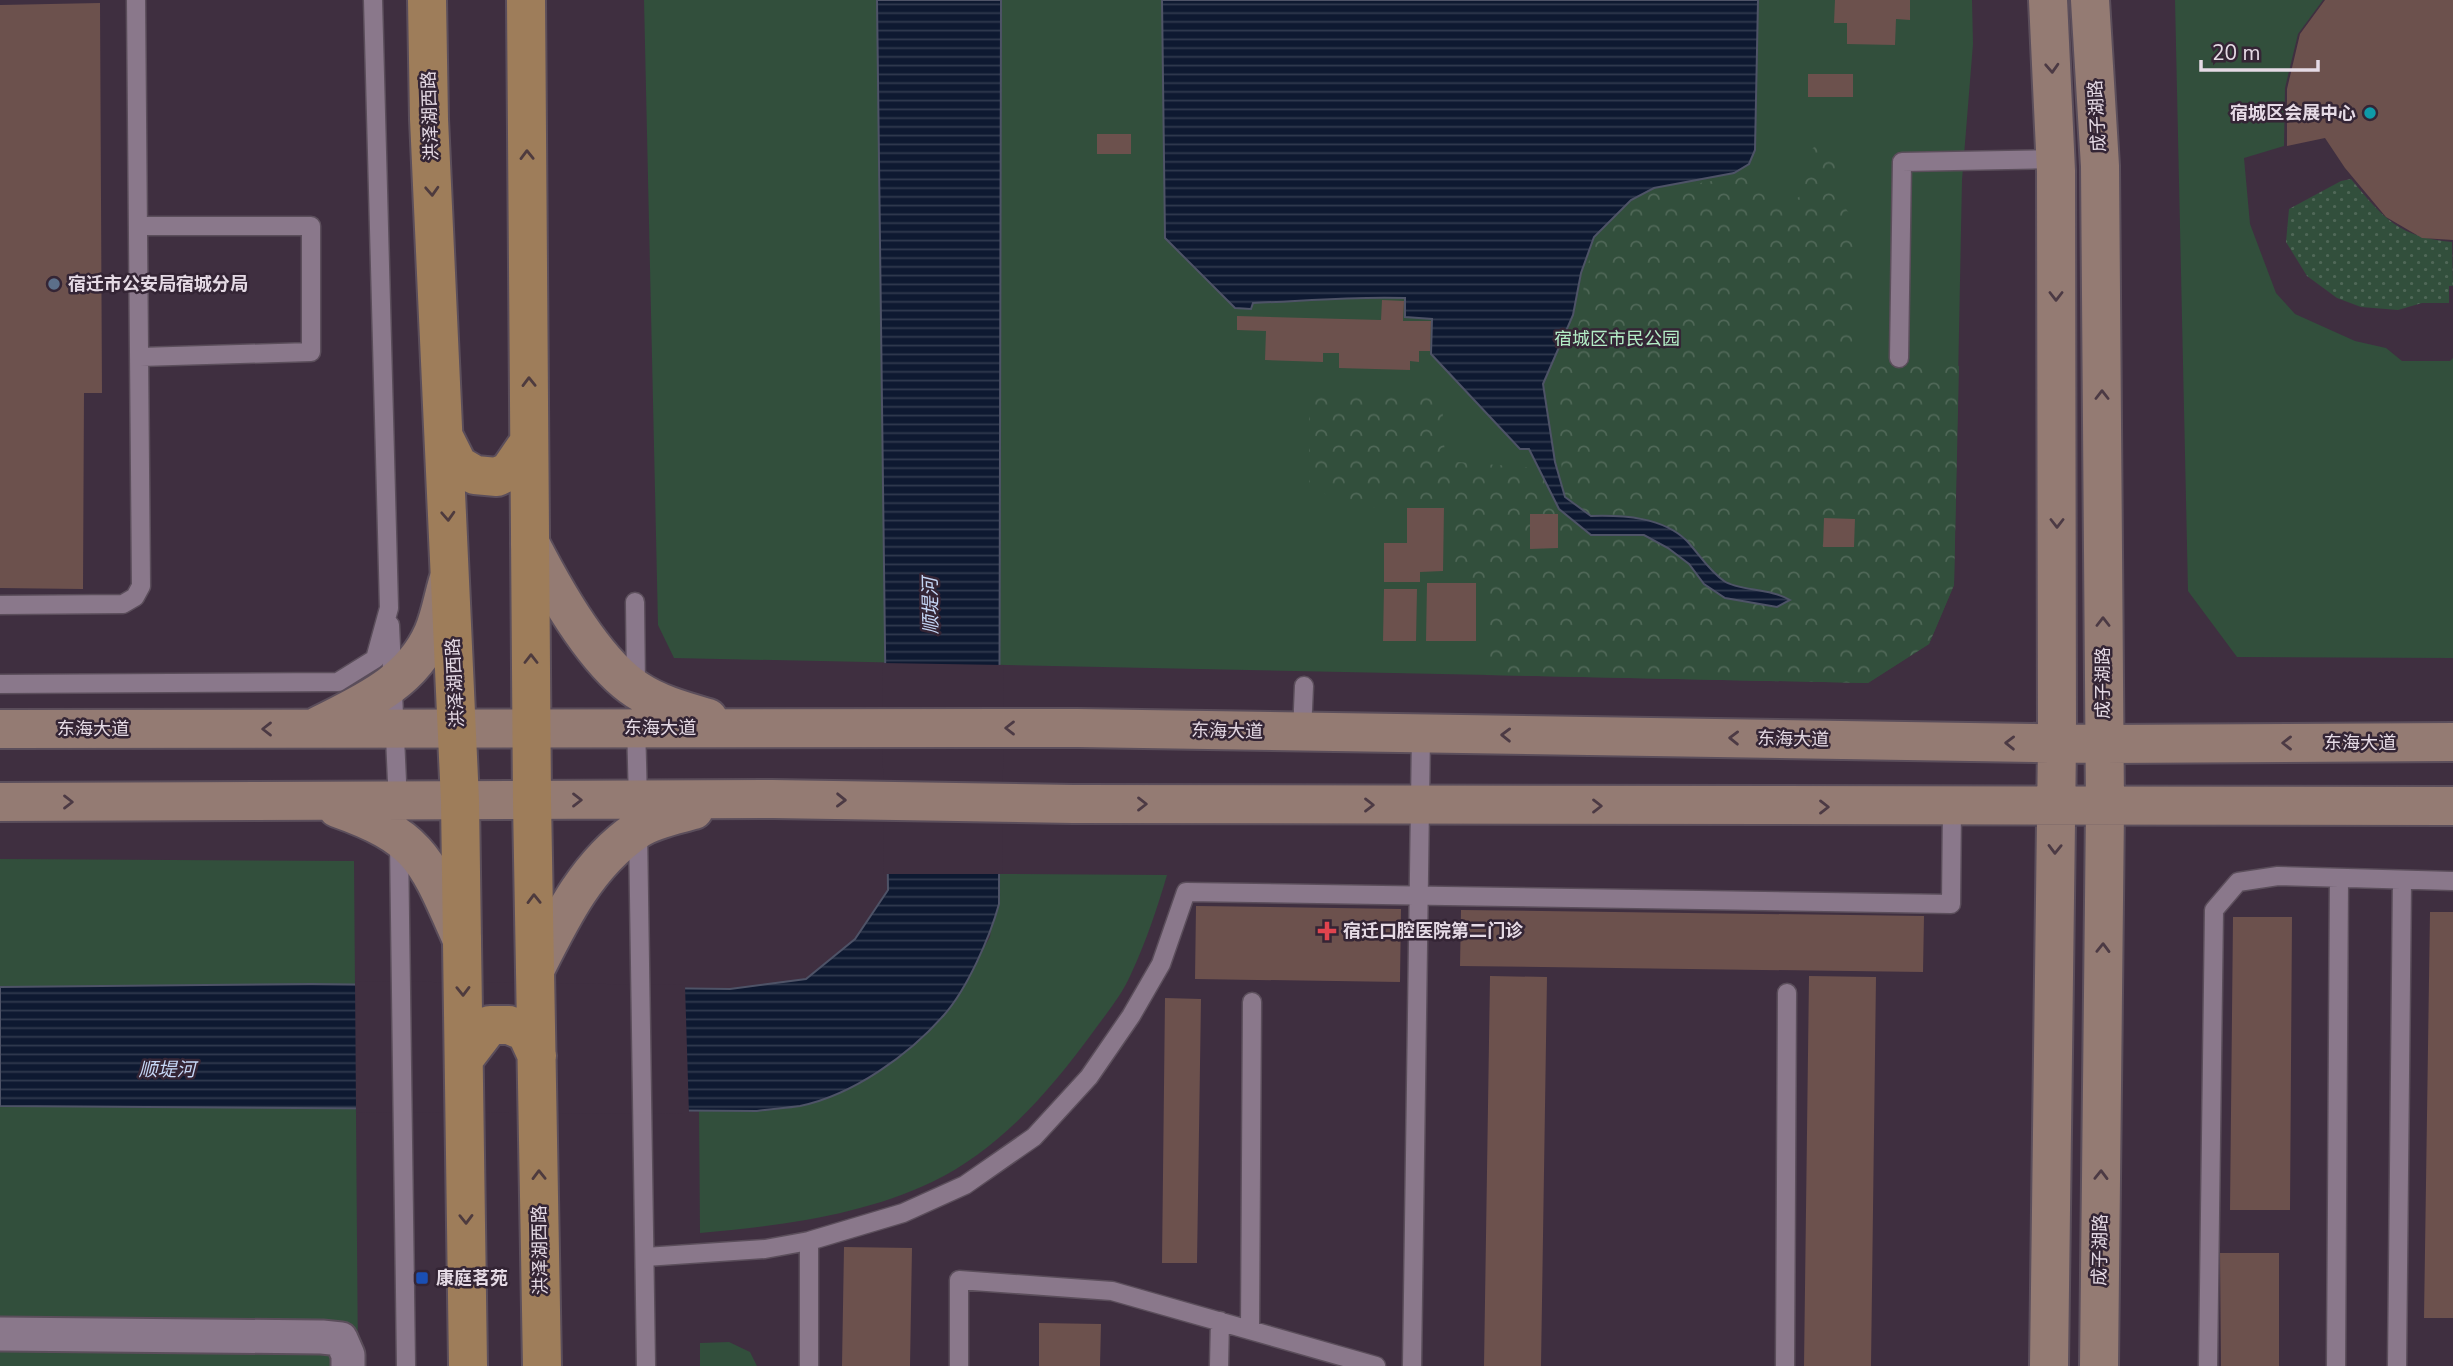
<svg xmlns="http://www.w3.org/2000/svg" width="2453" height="1366" font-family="'Nunito Sans','Noto Sans SC',sans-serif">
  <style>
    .green { fill: #324f3c }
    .forest { fill: url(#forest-crowns) }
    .garden { fill: url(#garden-dots) }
    .water { fill: url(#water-rules); stroke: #4e5367; stroke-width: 2 }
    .pier { fill: #3f2f40 }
    .building { fill: #6c514d }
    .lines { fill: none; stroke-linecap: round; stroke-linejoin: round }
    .lane-casing { stroke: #5b4e5b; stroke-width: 21 }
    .street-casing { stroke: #5b4e5b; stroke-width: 37 }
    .secondary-casing { stroke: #5b4e5b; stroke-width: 42 }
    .primary-casing { stroke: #5b4e5b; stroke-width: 42 }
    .lane { stroke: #8a788b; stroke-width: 18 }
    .street { stroke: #8a788b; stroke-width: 33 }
    .secondary { stroke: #947b73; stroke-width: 38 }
    .primary { stroke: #9e7d5a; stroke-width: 38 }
    .oneway { stroke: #4c3a44 }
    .oneway2 { stroke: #4e3b3e }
    .culture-dot { fill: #0f9aa8; stroke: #342535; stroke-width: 2.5 }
    .service-dot { fill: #5c6f8a; stroke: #342535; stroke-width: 2.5 }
    .health-dot { fill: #e0444e; stroke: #342535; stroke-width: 2.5 }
    .transit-dot { fill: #1a4fb4; stroke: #342535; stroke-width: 2.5 }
    .labels { text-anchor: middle; stroke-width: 5; stroke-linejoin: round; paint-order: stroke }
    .poi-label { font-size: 18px; font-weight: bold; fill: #e5dae5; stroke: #342535; text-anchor: start }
    .street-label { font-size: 18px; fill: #e5dae5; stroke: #342535 }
    .park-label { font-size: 18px; fill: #b3edc6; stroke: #342535 }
    .water-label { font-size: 19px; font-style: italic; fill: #c5d6f5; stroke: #342535 }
  </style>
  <defs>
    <pattern id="forest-crowns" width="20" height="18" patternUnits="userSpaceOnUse" patternTransform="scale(1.75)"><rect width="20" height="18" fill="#324f3c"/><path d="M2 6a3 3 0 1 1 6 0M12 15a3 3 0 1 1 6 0" fill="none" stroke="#506858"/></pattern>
    <pattern id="garden-dots" width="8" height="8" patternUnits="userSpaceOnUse" patternTransform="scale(1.75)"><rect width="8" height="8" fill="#324f3c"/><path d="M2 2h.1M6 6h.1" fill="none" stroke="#506858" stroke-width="1.8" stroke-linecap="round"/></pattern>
    <pattern id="water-rules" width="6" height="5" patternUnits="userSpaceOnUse" patternTransform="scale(1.75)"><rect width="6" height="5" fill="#0e1931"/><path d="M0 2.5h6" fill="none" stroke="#313a4f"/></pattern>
  </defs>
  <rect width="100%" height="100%" fill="#3f2f40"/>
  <path class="green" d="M644,0H1972L1973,44L1962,180L1954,585L1929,644L1868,683L674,658L658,625Z
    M2175,0H2323L2298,34L2285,88L2284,146L2244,158L2250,224L2276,293L2295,314L2355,341L2386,348L2402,361H2450L2453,358V658L2237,657L2188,591Z
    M0,859L354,861L358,1366H0Z
    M998,874L1167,875C1157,909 1146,942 1131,974C1122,995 1106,1014 1093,1032C1050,1091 999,1150 932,1182C861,1216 777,1226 700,1233L699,1111H757L802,1105L951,1006L990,937Z
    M729,1342L750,1352L757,1366H700V1343Z"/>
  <path class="forest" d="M1832,137L1839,143L1838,198L1849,213L1854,237L1852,365L1959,366L1954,585L1929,644L1868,683L1486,675L1490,580L1453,579L1455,508H1345L1309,482V396L1442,395L1445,461L1562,470L1554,402L1559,372L1573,343L1581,316L1585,272L1597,239L1649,194L1658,190L1754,174L1785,204L1799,197C1802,164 1799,151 1832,137Z"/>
  <path class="garden" d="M2351,179C2384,219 2399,237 2452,242L2453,286H2449V303H2422L2398,310L2361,307L2337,298L2307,276L2286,242L2289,209L2341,181Z"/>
  <path class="water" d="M877,0H1001L999,904C990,937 967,989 944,1015C909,1055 853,1095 800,1106C786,1108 771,1109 757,1111L0,1106V987L311,984L730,989L806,979L855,939L888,890Z
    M1162,0H1758L1755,150L1749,164L1734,173L1654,188L1631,200L1594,237L1581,273L1573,315L1543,384L1555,462L1565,497L1591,516C1623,515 1663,517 1687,541C1699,554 1709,571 1724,581C1739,591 1770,588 1790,600L1777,607L1725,598L1704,584L1689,564L1668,548L1644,535H1591L1559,509L1529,449H1520L1431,354L1432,319L1405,317V298C1354,296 1304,301 1253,303L1251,309L1235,308L1165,238Z"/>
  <path class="pier" d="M882,663L1004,665L1002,874H884Z
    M355,981L685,985L689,1114L356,1112Z"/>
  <path class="building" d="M1835,0H1910V20L1896,19L1895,45L1847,44V23H1834Z
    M2325,0H2453V240L2422,238L2386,217L2345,168L2325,138L2287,146V89L2300,34Z
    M100,3L102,393H84L83,589L0,588V5Z
    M1808,74H1853V97H1808Z
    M1097,134H1131V154H1097Z
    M1382,300L1404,301L1403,321H1431L1430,351H1419V362L1410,361V370L1339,368V353H1323V362L1265,360L1266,331L1237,330V316L1381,320Z
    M1407,508H1444L1443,571L1420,572V582H1384V543H1407Z
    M1530,514H1558V548L1530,549Z
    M1824,518L1855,519L1854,547H1823Z
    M1427,583H1476V641H1426Z
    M1384,589H1417L1416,641H1383Z
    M1196,906L1401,909L1400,982L1195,979Z
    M1461,910L1924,916L1923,972L1460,966Z
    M2430,912H2453V1318H2424Z
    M2233,917H2292L2290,1210H2230Z
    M1490,976L1547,977L1541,1366H1484Z
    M1809,976L1876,977L1871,1366H1804Z
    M1165,998L1201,999L1197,1263H1162Z
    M844,1247L912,1248L910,1366H842Z
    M2220,1253H2279V1366H2221Z
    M1039,1323L1101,1324L1100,1366H1039Z"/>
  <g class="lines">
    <defs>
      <path id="lane" d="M139,226H311V352L140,357
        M1899,358L1902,162L2056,159
        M635,602L636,686
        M0,605L123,604L135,597L141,586L136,0
        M390,625L398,804
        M0,684L338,682L375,659L389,608L373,0
        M636,724L638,801
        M1302,732L1304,686
        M638,829L646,1366
        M399,842L406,1366
        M809,1241V1366
        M645,1257L765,1249L809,1241L903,1213L965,1185L1034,1137L1089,1077L1131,1016L1161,964L1186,892L1951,904L1952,807
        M1250,1329L1252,1002
        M959,1366V1280L1112,1291L1376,1366
        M1219,1366L1220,1321
        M1412,1366L1421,734
        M1785,1366L1787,993
        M2208,1366L2214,910L2238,882L2278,876L2453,881
        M2336,1366L2339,878
        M2397,1366L2402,880"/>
      <path id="street" d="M0,1334L322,1337L341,1339L348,1355V1366"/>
      <path id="secondary" d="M2048,0L2056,171L2057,743L2049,1366
        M2090,0L2100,166L2105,808L2099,1366
        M530,543C553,588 594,662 637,690C658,704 684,711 708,718
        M318,726C363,703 411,683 433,633C440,617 443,598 448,581
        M0,729L1078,728L2104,744L2453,742
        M0,802L773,799L1073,804L2453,806
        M337,808C422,838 427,861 462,940
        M535,970C561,918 587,864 637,830C653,819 676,815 694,810"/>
      <path id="primary" d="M427,0L429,119L460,801L468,1366
        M526,0L532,801L542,1366
        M444,437L458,465L475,475L497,477L509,471L529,442
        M464,1059L490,1025H509L526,1032L537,1056"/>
    </defs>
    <use href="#lane" class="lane-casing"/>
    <use href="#street" class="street-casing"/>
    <use href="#secondary" class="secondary-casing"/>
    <use href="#primary" class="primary-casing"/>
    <use href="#lane" class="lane"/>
    <use href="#street" class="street"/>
    <use href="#secondary" class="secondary"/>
    <use href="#primary" class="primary"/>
  </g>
  <defs><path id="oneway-chevron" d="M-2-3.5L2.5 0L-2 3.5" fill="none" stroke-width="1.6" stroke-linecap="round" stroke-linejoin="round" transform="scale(1.75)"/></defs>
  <g class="oneway">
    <use href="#oneway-chevron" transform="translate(2052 68) rotate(87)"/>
    <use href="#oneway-chevron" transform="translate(2056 296) rotate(90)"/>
    <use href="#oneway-chevron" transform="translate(2102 395) rotate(-90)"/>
    <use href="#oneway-chevron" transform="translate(2057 523) rotate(90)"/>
    <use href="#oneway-chevron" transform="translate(2103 622) rotate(-90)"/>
    <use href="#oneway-chevron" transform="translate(1010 728) rotate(-180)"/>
    <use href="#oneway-chevron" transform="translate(267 729) rotate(-180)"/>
    <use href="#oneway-chevron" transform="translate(1506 735) rotate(-179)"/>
    <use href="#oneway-chevron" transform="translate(1734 738) rotate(-179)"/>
    <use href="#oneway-chevron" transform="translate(2010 743) rotate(-179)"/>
    <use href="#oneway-chevron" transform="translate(2287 743) rotate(180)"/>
    <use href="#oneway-chevron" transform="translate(577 800)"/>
    <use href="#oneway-chevron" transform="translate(841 800) rotate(1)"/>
    <use href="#oneway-chevron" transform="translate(68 802)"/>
    <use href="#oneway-chevron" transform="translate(1142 804)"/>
    <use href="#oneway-chevron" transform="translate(1369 805)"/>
    <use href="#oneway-chevron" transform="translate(1597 806)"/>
    <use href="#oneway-chevron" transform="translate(1824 807)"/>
    <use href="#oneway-chevron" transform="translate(2055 849) rotate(91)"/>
    <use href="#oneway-chevron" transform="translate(2103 948) rotate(-89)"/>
    <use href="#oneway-chevron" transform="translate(2101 1175) rotate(-89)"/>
  </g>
  <g class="oneway2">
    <use href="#oneway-chevron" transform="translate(527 155) rotate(-91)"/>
    <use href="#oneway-chevron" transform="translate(432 191) rotate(87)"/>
    <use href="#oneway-chevron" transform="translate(529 382) rotate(-91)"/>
    <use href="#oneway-chevron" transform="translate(448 516) rotate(87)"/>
    <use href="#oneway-chevron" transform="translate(531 659) rotate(-90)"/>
    <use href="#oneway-chevron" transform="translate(534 899) rotate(-91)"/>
    <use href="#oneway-chevron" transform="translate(463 991) rotate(89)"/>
    <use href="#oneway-chevron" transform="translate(539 1175) rotate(-91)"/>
    <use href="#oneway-chevron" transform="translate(466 1219) rotate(89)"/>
  </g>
  <circle class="culture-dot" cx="2370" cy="113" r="7"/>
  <circle class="service-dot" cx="54" cy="284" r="7"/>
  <path class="health-dot" d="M1323.5 920.5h7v7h7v7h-7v7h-7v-7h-7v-7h7z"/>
  <rect class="transit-dot" x="415" y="1271" width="14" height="14" rx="3.5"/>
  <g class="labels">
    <g class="poi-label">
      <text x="2356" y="119" text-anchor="end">宿城区会展中心</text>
      <text x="68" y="290">宿迁市公安局宿城分局</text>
      <text x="1343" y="937">宿迁口腔医院第二门诊</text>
      <text x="436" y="1284">康庭茗苑</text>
    </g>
    <g class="street-label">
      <text transform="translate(430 116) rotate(-92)" y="6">洪泽湖西路</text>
      <text transform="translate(2097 116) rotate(-93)" y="6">成子湖路</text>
      <text transform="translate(455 683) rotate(-93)" y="6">洪泽湖西路</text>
      <text transform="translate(2103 683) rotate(-90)" y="6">成子湖路</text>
      <text x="660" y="734">东海大道</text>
      <text x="93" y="735">东海大道</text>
      <text transform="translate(1227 731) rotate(1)" y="6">东海大道</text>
      <text transform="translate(1793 739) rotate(1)" y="6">东海大道</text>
      <text x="2360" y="749">东海大道</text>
      <text transform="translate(540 1250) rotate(-91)" y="6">洪泽湖西路</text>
      <text transform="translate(2100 1250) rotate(-89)" y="6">成子湖路</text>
    </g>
    <g class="park-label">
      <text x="1617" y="345">宿城区市民公园</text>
    </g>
    <g class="water-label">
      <text transform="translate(930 606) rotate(-91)" y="7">顺堤河</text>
      <text x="167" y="1076">顺堤河</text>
    </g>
  </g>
  <path d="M2201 60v10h117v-10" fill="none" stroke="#e5dae5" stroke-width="3.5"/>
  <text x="2212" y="60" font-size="21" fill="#e5dae5" stroke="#342535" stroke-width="5" paint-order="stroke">20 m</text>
</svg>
